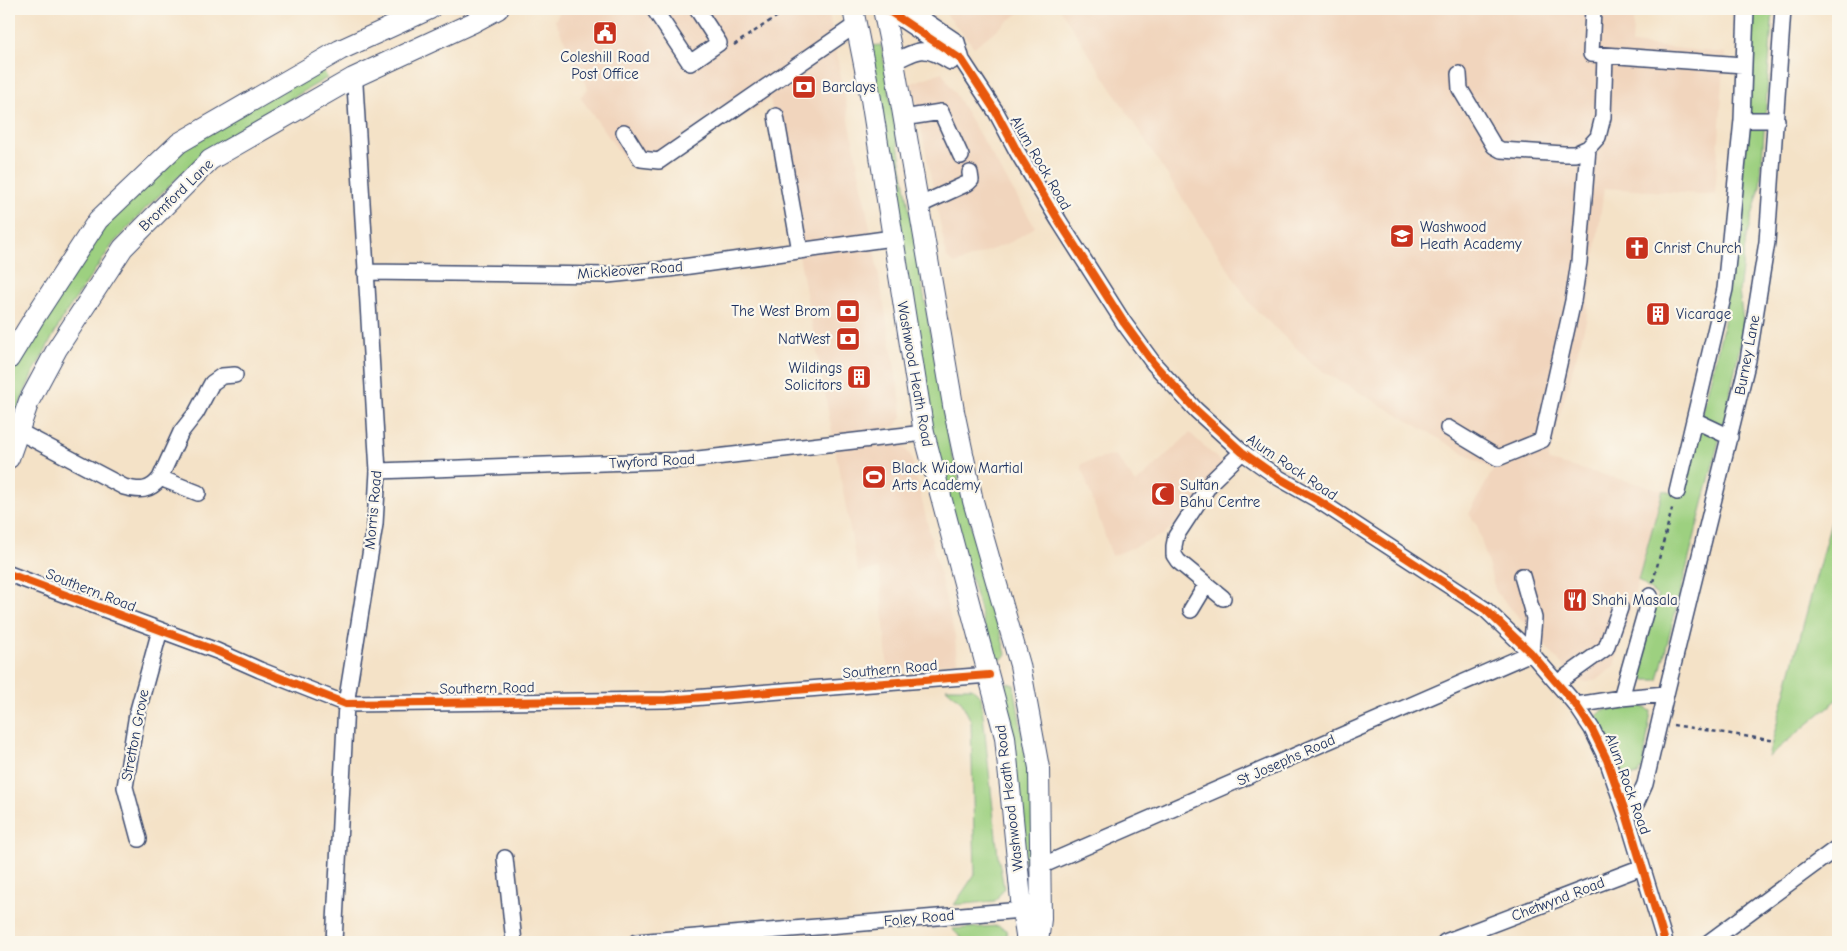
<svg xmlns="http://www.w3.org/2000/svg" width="1847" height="951" font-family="'Comic Neue',sans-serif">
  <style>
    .built { fill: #f1d5bd }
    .green { fill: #9dd080; stroke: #5c806f }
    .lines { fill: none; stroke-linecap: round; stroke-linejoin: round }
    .minor-casing { stroke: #3c4a6e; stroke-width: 18 }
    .major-casing { stroke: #3c4a6e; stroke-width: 22 }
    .path { stroke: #3c4a6e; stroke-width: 2.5; stroke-dasharray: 4 4; stroke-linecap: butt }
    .minor { stroke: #fff; stroke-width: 15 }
    .major { stroke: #fff; stroke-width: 20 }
    .cycleway-casing { stroke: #fbf7ec; stroke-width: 11 }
    .cycleway { stroke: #e8590c; stroke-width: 8 }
    .labels { text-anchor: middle; stroke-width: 4.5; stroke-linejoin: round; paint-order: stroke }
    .poi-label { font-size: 15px; fill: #1b2f5e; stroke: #fbf7ec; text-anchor: start }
    .street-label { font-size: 15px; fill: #1b2f5e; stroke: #fbf7ec }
  </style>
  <rect width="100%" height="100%" fill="#fbf7ec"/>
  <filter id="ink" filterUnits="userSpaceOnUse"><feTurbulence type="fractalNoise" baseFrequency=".02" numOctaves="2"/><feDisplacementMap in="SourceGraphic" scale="10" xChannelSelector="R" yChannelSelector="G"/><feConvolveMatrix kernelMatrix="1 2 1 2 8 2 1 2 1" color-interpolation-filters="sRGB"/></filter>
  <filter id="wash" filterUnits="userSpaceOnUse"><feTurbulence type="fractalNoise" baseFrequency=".0096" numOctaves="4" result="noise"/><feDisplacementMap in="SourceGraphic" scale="20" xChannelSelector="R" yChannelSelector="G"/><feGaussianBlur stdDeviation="1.12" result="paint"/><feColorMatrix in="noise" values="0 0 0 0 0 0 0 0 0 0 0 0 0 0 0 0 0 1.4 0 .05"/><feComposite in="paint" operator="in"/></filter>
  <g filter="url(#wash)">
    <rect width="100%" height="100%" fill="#f4e2c7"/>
    <path class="built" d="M561,9H828L878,271L901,403L902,417L896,426L874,431L876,446L901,444L911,456L955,636L957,662L888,671L879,569L858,572L770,99L659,169L626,161L580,97L588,89L555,21Z
      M942,9H1024L974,47Z
      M1060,9H1634L1632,44L1725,53L1715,195L1604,188L1586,321L1548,458L1549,461L1663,490L1615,665L1600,678L1588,682L1577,681L1496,592L1477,525L1469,514L1493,470L1317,368L1252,306Z
      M942,72L1035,227L1011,242L955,264L947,258L912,83Z
      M1190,433L1225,466L1179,526L1174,525L1163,535L1112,556L1081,466L1083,463L1115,455L1136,483Z"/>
    <path class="green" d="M1753,9H1773L1760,187L1746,238L1739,292L1744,327L1725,417L1658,680H1644L1637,674L1658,596L1638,580L1663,490L1682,497L1724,323L1747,106Z
      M881,45L950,447L1006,654L1002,659L993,657L931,434L871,46Z
      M322,67L327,78L240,128L199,157L145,209L113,244L65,314L32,375L9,430V381L19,359L104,224L182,147Z
      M1838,495V699L1768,757Z
      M1007,683L1014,685L1033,800L1037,895L1029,896L1002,690V684Z
      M946,688H972L981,696L998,856L1004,888L995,901L954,905L975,874L971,721L961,701Z
      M1641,706L1651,711L1643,767L1638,775L1626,777L1596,717L1603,710Z
      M998,926L1006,930L1008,942H966L952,929Z"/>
  </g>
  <g filter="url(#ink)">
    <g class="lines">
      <defs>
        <path id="minor" d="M654,9L690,63L719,43L697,9
          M886,9L962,60L996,112L1018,153L1059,221L1124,323L1154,364L1196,410L1242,452L1279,478L1316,499L1486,610L1531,653L1576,705L1592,729L1607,760L1627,817L1665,942
          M908,9L957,42L962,60
          M1593,9L1591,54L1743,65
          M894,62C920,48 925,46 951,62
          M1459,74L1460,89L1494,146L1501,150L1564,154H1575L1588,148
          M776,116L800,251
          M903,118L941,112L961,156
          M1742,120H1777
          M624,132L641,159L659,161L857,24
          M918,206L968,183L971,180L970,173
          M365,272L607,275L668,269L892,238
          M1694,420L1730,437
          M1448,428L1498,458L1542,440L1573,301L1579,262L1588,148L1598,137L1603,117L1605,56
          M18,431L124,487C139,491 150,492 160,478L181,432L196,413L212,383L222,376L235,375
          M378,471L689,460L924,433
          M160,478L198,493
          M1677,492L1725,289L1742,120L1746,9
          M9,574L217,651L260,670L346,704L666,700L989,675
          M1223,598L1178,561L1174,555V546L1176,536L1212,481L1242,452
          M1191,610L1206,585
          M1557,683L1606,648L1620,608
          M1621,698L1650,596
          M1576,705L1621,698L1666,694
          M1627,817L1637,802L1645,784L1666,694L1748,360L1767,242L1783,9
          M139,839L125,787L137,714L160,630
          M505,858L514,942
          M1041,866L1531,653L1534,618L1522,576
          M334,942L346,704L375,524L378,471L355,85L353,78
          M636,942L1022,910
          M1445,942L1642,867
          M1709,942L1838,847"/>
        <path id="major" d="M853,9L871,99L924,433L1005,737L1022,910L1027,942
          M883,9L894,62L954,411L973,501L1020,665L1039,768L1041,919L1038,942
          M9,359L34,318L98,220L179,143L340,50L430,9
          M9,458L29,401L57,349L123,248L210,160L353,78L472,23L498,9"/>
      </defs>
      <use href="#minor" class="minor-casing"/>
      <use href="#major" class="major-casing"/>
      <path class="path" d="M734,45L788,9
        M1653,582L1673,505
        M1673,725L1776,741"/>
      <use href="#minor" class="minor"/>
      <use href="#major" class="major"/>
      <defs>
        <path id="cycleway" d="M886,9L962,60L996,112L1018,153L1059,221L1124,323L1154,364L1196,410L1242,452L1279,478L1316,499L1486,610L1531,653L1576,705L1592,729L1607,760L1627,817L1665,942
          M9,574L217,651L260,670L346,704L666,700L989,675"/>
      </defs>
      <use href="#cycleway" class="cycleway-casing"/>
      <use href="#cycleway" class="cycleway"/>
    </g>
  </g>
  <defs>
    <symbol id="civic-square" viewBox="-11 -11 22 22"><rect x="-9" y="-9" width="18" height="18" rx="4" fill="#c8321e" stroke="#fbf7ec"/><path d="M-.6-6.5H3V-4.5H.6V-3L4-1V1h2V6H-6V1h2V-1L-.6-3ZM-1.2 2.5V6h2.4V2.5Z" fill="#fff"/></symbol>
    <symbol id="bank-square" viewBox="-11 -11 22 22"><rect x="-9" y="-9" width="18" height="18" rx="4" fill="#c8321e" stroke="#fbf7ec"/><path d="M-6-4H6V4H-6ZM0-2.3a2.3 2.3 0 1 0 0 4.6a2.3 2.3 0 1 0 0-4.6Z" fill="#fff"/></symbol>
    <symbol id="school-square" viewBox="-11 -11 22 22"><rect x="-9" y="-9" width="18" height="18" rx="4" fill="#c8321e" stroke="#fbf7ec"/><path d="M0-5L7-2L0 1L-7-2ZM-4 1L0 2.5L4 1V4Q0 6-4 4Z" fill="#fff"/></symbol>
    <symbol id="church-square" viewBox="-11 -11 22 22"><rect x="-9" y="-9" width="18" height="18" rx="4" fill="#c8321e" stroke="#fbf7ec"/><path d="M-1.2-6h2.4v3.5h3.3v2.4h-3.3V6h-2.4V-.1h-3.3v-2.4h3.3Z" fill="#fff"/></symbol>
    <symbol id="building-square" viewBox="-11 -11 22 22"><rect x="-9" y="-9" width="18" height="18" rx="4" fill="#c8321e" stroke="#fbf7ec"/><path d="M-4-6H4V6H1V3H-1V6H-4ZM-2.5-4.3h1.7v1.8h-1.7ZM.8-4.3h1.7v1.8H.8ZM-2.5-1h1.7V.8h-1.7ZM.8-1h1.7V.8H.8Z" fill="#fff"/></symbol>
    <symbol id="stadium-square" viewBox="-11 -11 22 22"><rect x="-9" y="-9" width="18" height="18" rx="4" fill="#c8321e" stroke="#fbf7ec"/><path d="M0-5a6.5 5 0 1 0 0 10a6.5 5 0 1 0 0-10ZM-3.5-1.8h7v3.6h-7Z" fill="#fff"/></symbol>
    <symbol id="mosque-square" viewBox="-11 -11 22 22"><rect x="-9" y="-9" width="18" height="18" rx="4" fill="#c8321e" stroke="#fbf7ec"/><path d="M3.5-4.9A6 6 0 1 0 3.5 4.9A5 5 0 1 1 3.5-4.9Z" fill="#fff"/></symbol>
    <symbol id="restaurant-square" viewBox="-11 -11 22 22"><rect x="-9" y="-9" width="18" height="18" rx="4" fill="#c8321e" stroke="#fbf7ec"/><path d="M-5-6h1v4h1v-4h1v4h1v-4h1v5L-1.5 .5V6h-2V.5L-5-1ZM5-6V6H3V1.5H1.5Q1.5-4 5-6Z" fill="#fff"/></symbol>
  </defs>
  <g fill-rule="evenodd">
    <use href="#civic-square" x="591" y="19" width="28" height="28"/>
    <use href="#bank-square" x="790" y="73" width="28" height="28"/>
    <use href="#school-square" x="1388" y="222" width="28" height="28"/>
    <use href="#church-square" x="1623" y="234" width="28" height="28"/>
    <use href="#bank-square" x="834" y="297" width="28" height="28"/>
    <use href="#building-square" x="1644" y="300" width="28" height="28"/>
    <use href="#bank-square" x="834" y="325" width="28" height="28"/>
    <use href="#building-square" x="845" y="363" width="28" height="28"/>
    <use href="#stadium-square" x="860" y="463" width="28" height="28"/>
    <use href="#mosque-square" x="1149" y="480" width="28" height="28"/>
    <use href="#restaurant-square" x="1561" y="586" width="28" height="28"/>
  </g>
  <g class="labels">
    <g class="poi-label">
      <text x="605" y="62" text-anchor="middle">Coleshill Road<tspan x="605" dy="17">Post Office</tspan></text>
      <text x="822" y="92">Barclays</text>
      <text x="1420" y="232">Washwood<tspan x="1420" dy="17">Heath Academy</tspan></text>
      <text x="1654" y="253">Christ Church</text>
      <text x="830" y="316" text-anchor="end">The West Brom</text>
      <text x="1676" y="319">Vicarage</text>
      <text x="830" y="344" text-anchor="end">NatWest</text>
      <text x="842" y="373" text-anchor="end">Wildings<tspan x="842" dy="17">Solicitors</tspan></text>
      <text x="892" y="473">Black Widow Martial<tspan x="892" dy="17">Arts Academy</tspan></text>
      <text x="1180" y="490">Sultan<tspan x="1180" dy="17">Bahu Centre</tspan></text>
      <text x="1592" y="605">Shahi Masala</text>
    </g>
    <g class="street-label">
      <text transform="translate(1041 163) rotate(60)" y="5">Alum Rock Road</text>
      <text transform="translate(176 195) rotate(-44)" y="5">Bromford Lane</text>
      <text transform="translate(630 270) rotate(-4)" y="5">Mickleover Road</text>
      <text transform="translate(1747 355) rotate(-79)" y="5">Burney Lane</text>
      <text transform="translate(915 374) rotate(80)" y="5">Washwood Heath Road</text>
      <text transform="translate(652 461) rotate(-3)" y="5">Twyford Road</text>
      <text transform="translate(1292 467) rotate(34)" y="5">Alum Rock Road</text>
      <text transform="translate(373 510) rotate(-85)" y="5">Morris Road</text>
      <text transform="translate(91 590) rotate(21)" y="5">Southern Road</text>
      <text transform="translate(890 669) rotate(-5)" y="5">Southern Road</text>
      <text transform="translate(487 688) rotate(-1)" y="5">Southern Road</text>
      <text transform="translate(135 735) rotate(-79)" y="5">Stretton Grove</text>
      <text transform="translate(1286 760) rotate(-24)" y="5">St Josephs Road</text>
      <text transform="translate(1628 784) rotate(70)" y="5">Alum Rock Road</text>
      <text transform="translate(1009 798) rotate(-97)" y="5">Washwood Heath Road</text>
      <text transform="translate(1558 899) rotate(-21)" y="5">Chetwynd Road</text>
      <text transform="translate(919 918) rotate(-5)" y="5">Foley Road</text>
    </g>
  </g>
  <rect width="1847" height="951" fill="none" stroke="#fbf7ec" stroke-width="30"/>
</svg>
